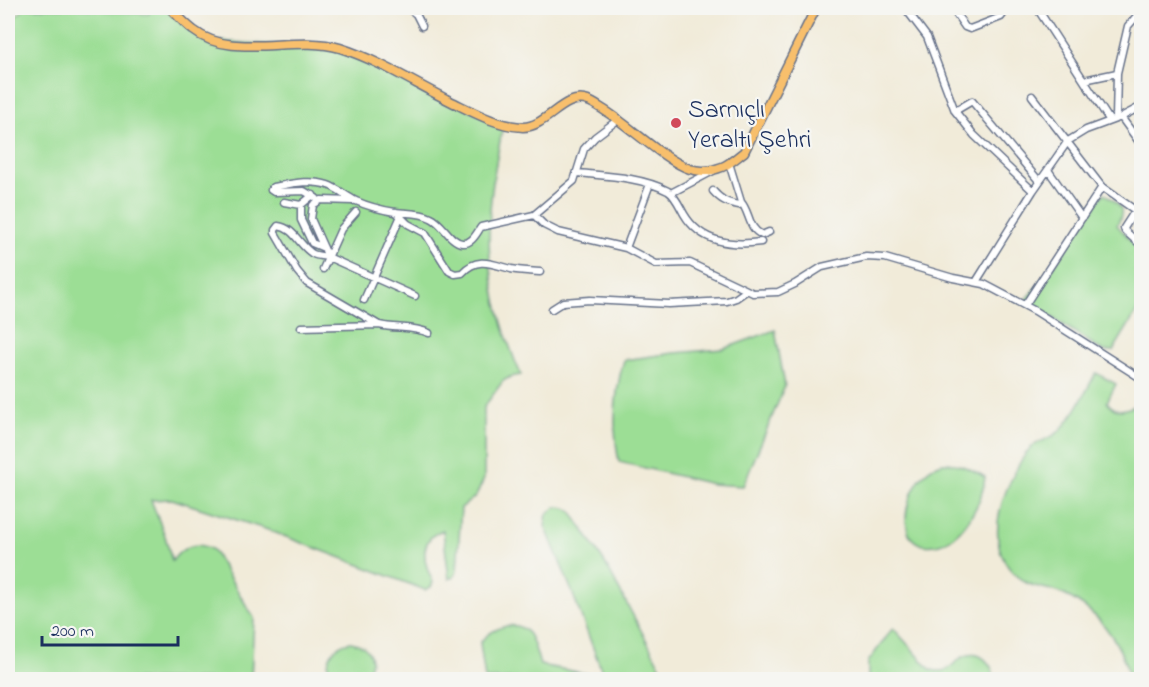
<svg xmlns="http://www.w3.org/2000/svg" width="1149" height="687" font-family="'Indie Flower',sans-serif">
  <style>
    .green { fill: #9cde95; stroke: #5c867a; stroke-width: 1.5 }
    .lines { fill: none; stroke-linecap: round; stroke-linejoin: round }
    .minor-casing { stroke: #667189; stroke-width: 9 }
    .major-casing { stroke: #667189; stroke-width: 11 }
    .minor { stroke: #fff; stroke-width: 6 }
    .major { stroke: #f8bf6c; stroke-width: 8 }
    .poi-dot { fill: #d1495b; stroke: #f6f6f2; stroke-width: 2 }
    .labels { text-anchor: middle; stroke-width: 4.5; stroke-linejoin: round; paint-order: stroke }
    .poi-label { font-size: 26px; fill: #1b2f5e; stroke: #f6f6f2; text-anchor: start }
  </style>
  <rect width="100%" height="100%" fill="#f6f6f2"/>
  <filter id="ink" filterUnits="userSpaceOnUse"><feTurbulence type="fractalNoise" baseFrequency=".0167" numOctaves="2"/><feDisplacementMap in="SourceGraphic" scale="12" xChannelSelector="R" yChannelSelector="G"/><feConvolveMatrix kernelMatrix="1 2 1 2 8 2 1 2 1" color-interpolation-filters="sRGB"/></filter>
  <filter id="wash" filterUnits="userSpaceOnUse"><feTurbulence type="fractalNoise" baseFrequency=".008" numOctaves="4" result="noise"/><feDisplacementMap in="SourceGraphic" scale="24" xChannelSelector="R" yChannelSelector="G"/><feGaussianBlur stdDeviation="1.35" result="paint"/><feColorMatrix in="noise" values="0 0 0 0 0 0 0 0 0 0 0 0 0 0 0 0 0 1.4 0 .05"/><feComposite in="paint" operator="in"/></filter>
  <g filter="url(#wash)">
    <rect width="100%" height="100%" fill="#f1ebd9"/>
    <path class="green" d="M26,8H75L149,14L151,8H169L190,29L217,41L344,49L503,126C483,222 481,283 521,375L510,377L503,381L484,407V479L476,496L461,508L457,571L454,577L449,579L443,530C418,539 423,562 433,582L431,587L425,590L268,530L172,499L151,500L165,536L172,561C182,547 196,540 213,550L254,618L251,679H8V22Z
      M1104,193C1119,205 1127,206 1117,225L1141,252L1142,303L1113,351H1103L1026,300L1054,266Z
      M775,330L785,386L743,486L712,484L619,462C612,427 614,394 624,360L674,353L723,349Z
      M1096,373L1116,384L1107,402C1117,416 1129,408 1141,403V679H1116L1129,677C1121,640 1096,608 1060,593C1049,588 1035,588 1025,582C986,558 995,510 1013,476C1018,466 1024,453 1033,446C1043,439 1055,438 1063,427C1077,412 1086,390 1096,373Z
      M943,463C958,462 972,469 985,477C983,502 962,541 935,545C901,550 902,512 913,491C919,478 928,467 943,463Z
      M556,507L566,508L571,511L605,563L667,679H485L480,643C489,630 514,617 528,633C534,640 537,656 540,665L604,677L571,589L545,526L547,514Z
      M893,628L931,670C953,675 951,661 965,656C981,650 993,664 994,679H868V662Z
      M351,642C373,646 378,666 359,679H332C322,663 332,644 351,642Z"/>
  </g>
  <g filter="url(#ink)">
    <g class="lines">
      <defs>
        <path id="minor" d="M408,8L416,14L422,26
          M905,8L927,37L955,111L974,135L1033,191
          M952,8L965,27L970,29L1001,17L1004,13L1003,8
          M1037,8L1110,121
          M8,10L12,8
          M1084,80L1117,73
          M1032,96L1102,187L1142,215
          M955,111L972,101L1039,181
          M1121,117L1142,146
          M1116,119L1117,73L1128,26L1142,10
          M729,163L741,202C750,212 748,229 762,235L769,232
          M1048,170L1082,218
          M577,173C607,176 641,177 668,191C675,195 680,207 684,214C701,243 731,246 761,242
          M271,190L273,187C290,184 310,179 328,185C337,188 346,196 356,201C367,206 383,210 395,212C408,214 419,212 431,218C443,223 450,242 462,243C472,244 476,234 481,227L534,215L574,181L584,149L595,137L619,119
          M271,190L274,192L304,191L316,198
          M713,191C721,200 727,203 739,205L741,202
          M671,193L713,171
          M313,195L301,205V220L312,243L324,248
          M284,202L301,205
          M1142,205L1135,211L1124,228L1125,231L1142,246
          M396,212L408,224L425,233L449,271L455,274L462,273C477,256 492,264 511,269C520,271 530,271 540,272
          M534,215L544,225L558,232L626,248L656,264L690,263L753,293L778,292L795,284L822,267L866,257L885,258L953,278L984,284L1035,311L1142,379
          M626,248L650,184
          M328,257L311,219L313,205L321,200L353,201
          M323,269L341,229L356,212
          M976,282L1033,191L1068,141L1086,130L1121,117L1142,106
          M364,300L400,218
          M1025,305L1102,187
          M552,309L563,302L590,300L669,304L727,301L736,298L746,291
          M379,325C396,329 412,326 429,333
          M301,327L379,325L307,283L297,271L275,233V230L278,226C295,228 299,246 313,254C317,256 323,256 328,257L415,296"/>
        <path id="major" d="M170,8C177,15 185,24 193,30C232,61 294,34 340,48C378,60 414,83 450,101C473,112 497,126 523,127C547,127 564,92 588,101C594,103 599,107 604,110C630,126 664,160 690,169C700,172 712,171 722,167C730,164 737,157 744,152L816,8"/>
      </defs>
      <use href="#minor" class="minor-casing"/>
      <use href="#major" class="major-casing"/>
      <use href="#minor" class="minor"/>
      <use href="#major" class="major"/>
    </g>
  </g>
  <circle class="poi-dot" cx="676" cy="123" r="6"/>
  <g class="labels">
    <g class="poi-label">
      <text x="688" y="117">Sarnıçlı<tspan x="688" dy="30">Yeraltı Şehri</tspan></text>
    </g>
  </g>
  <rect width="1149" height="687" fill="none" stroke="#f6f6f2" stroke-width="30"/>
  <path d="M42 636v9h136v-9" fill="none" stroke="#1b2f5e" stroke-width="3"/>
  <text x="51" y="636" font-size="18" fill="#1b2f5e" stroke="#f6f6f2" stroke-width="4.5" paint-order="stroke">200 m</text>
</svg>
